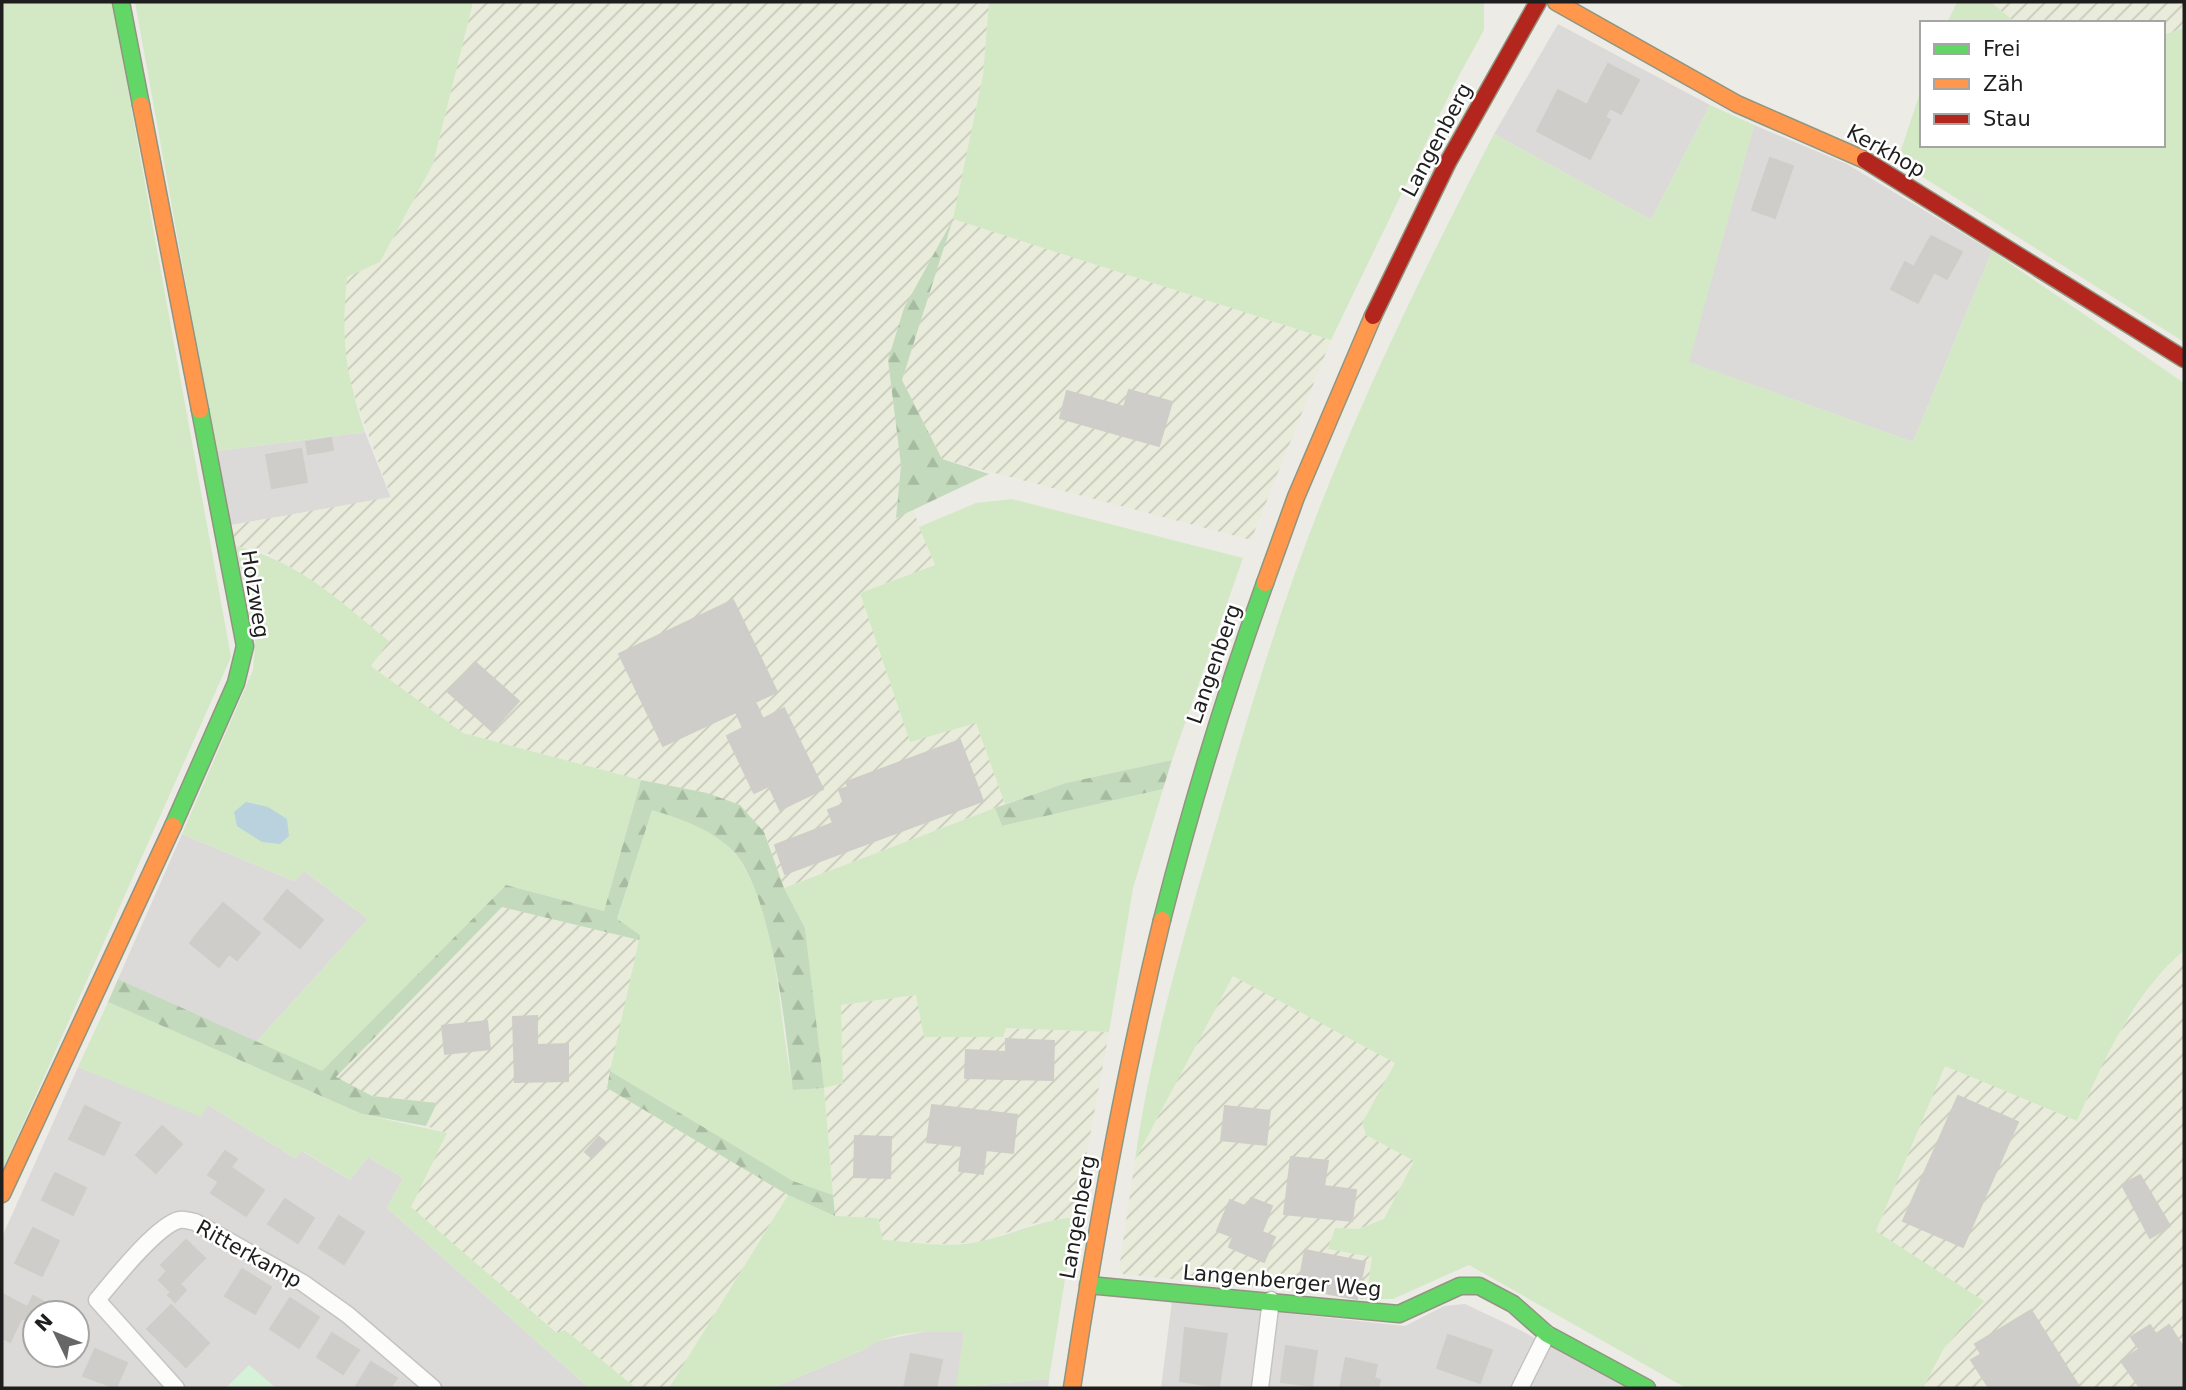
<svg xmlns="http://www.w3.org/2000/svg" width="2186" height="1390" font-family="'DejaVu Sans',sans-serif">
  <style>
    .residential { fill: #dbdad8; fill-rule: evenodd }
    .farmland { fill: url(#farmland-furrows) }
    .grass { fill: #d3e9c6 }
    .forest { fill: url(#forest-firs) }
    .park { fill: #d5f2d9 }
    .water { fill: #bad1de }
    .building { fill: #cecdc9; stroke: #cfcdc8; stroke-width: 2 }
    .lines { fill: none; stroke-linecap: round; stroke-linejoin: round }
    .street-casing { stroke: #c5c4c2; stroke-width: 19 }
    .fast-casing { stroke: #90957f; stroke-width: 19 }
    .slow-casing { stroke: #90957f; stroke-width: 19 }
    .jam-casing { stroke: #90957f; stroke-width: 19 }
    .street { stroke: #fcfcfb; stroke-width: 16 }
    .fast { stroke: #63d668; stroke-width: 16 }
    .slow { stroke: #ff974d; stroke-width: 16 }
    .jam { stroke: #b3261e; stroke-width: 16 }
    .labels { text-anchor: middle; stroke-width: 5; stroke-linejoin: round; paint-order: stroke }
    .street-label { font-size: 21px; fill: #1e1e1e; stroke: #fff }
  </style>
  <defs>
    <pattern id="farmland-furrows" width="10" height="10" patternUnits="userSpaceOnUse" patternTransform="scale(1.75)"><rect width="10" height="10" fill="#e9ecda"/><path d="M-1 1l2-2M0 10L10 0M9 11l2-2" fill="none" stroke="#c7cabb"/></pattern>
    <pattern id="forest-firs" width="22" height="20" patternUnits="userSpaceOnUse" patternTransform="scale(1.75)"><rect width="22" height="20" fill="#c3dabc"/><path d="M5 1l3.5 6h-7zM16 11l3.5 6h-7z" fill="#a7bba1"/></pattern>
  </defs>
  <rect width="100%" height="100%" fill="#ecebe6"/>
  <path class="residential" d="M1558,24L1710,105L1651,220L1494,134Z
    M1754,125L1847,164L1992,251L1913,442L1688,362Z
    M365,432L391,498L231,525L216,451Z
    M182,834L294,881L304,871L368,919L256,1042L118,979Z
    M78,1067L201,1116L208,1105L295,1158L302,1151L350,1180L368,1157L403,1178L387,1208L589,1388H276L249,1366L226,1388H2V1237ZM35,1313H77V1355H35Z
    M1172,1301L1405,1326L1444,1306L1465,1304L1518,1329L1627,1388H1161Z
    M929,1331H964L957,1387L1049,1379L1048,1388H773L863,1350L876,1341Z"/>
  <path class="farmland" d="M473,2H989L983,75L954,219L1331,340L1251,540L942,459L902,380L951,223L888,360L901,465L896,517L913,510L935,565L860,593L910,741L976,722L1005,804L784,888L764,832L707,793L641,780L463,733L371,666L389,640L269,554L236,546L231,525L391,497L348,378L342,330L347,277L380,262L433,164Z
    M1991,2H2184V28L2163,35V23H2016Z
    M503,907L639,940L607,1088L788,1195L669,1388H636L565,1330L558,1333L410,1207L447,1133L426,1126L437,1103L372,1096L335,1078Z
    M2184,950V1388H1923L1944,1348L1983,1301L1876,1232L1945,1065L2077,1121L2110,1046L2152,984Z
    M1233,975L1396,1063L1366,1135L1415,1161L1384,1219L1358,1229L1335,1228L1328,1248L1372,1257L1366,1299L1123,1274L1119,1270L1135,1160Z
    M917,995L924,1037L1006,1028L1109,1032L1075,1217L1035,1223L979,1242L943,1244L883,1240L878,1218L835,1216L824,1088L843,1083L841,1005Z"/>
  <path class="grass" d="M2,2H112L231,657L2,1171Z
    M135,2H473L433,164L380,262L347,277C341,343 345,369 365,432L216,451Z
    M989,2H1484V30L1455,83L1331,340L953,219L983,75Z
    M1957,2H1991L2016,23H1947Z
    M2184,28V342L1921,176L1901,150L1922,87V145H2163V35Z
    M1710,105L1754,125L1689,362L1913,442L1992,251L2184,383V950C2132,996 2104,1059 2077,1121L1945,1066L1876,1231L1984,1301L1944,1348L1923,1388H1686L1469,1265L1393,1299H1366L1372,1257L1328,1249L1335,1228L1358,1229L1384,1219L1414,1161L1366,1135L1362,1123L1395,1063L1233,976L1135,1160C1150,1053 1180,949 1210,846C1237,754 1263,663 1295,573C1349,422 1420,276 1494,134L1651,220Z
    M1012,499L1243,558L1172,760L1066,783L1005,804L976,723L910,742L860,593L935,565L919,527L976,503Z
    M236,546C300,562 338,600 389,641L371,666L463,733L641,780L604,911L506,885L322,1072L256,1042L368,919L304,871L294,881L182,834L253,670L255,641Z
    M1163,789L1133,888L1109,1032L1006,1028L1003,1037H924L916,995L841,1005L843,1083L824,1088L833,1195L793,1181L610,1071L640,935L617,920L652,809C680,818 712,826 732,850C782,909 776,1018 794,1090L823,1088L805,928L784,888L995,808L1002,826Z
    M108,1002L362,1114L447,1133L411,1207L557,1333L565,1330L636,1388H589L387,1208L403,1178L368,1157L350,1180L303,1151L295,1158L208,1105L201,1117L78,1067Z
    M788,1195L835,1216L878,1218L883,1240C914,1242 950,1249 981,1241C1013,1234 1041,1220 1075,1217L1049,1379L956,1387L964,1332C931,1331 890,1330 863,1350L773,1388H669Z"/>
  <path class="forest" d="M953,219L902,380L942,459L989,474L896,518L901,465L888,360L904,308Z
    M1172,760L1163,789L1002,826L995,808L1066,783Z
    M641,780L707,793L740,805L764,832L784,888L805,928L824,1088L793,1090C785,1031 773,886 729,847C706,827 681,819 652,810L617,919L640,935L639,940L502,907L336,1077L372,1096L437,1103L426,1126L362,1114L108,1002L118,979L322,1071L506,885L604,911Z
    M610,1071L793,1181L833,1195L835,1216L788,1195L607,1088Z"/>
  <path class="park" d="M249,1365L276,1388H226Z"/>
  <path class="water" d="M246,802L268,807L287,819L289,836L280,844L262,842L237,826L234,812Z"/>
  <path class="building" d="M1608,64L1639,80L1621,114L1610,108L1605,117L1610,120L1590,159L1537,131L1558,90L1587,105Z
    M1770,158L1793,166L1775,218L1752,210Z
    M1931,236L1962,252L1947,279L1934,272L1918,303L1891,289L1905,262L1914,267Z
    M1129,390L1172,402L1159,446L1060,418L1067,391L1124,407Z
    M331,438L333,450L308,454L306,442Z
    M301,449L307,482L272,488L266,455Z
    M733,600L777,692L755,702L763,719L784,708L823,789L780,810L769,786L754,793L727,736L743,728L736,712L663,746L619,654Z
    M475,662L519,701L492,731L448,692Z
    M960,740L983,801L785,874L775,845L833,823L828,810L844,804L839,790L848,787L846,782Z
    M287,890L323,920L300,948L264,919Z
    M223,903L260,933L237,960L200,930Z
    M200,930L229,954L219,967L190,943Z
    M537,1016V1045L568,1044V1081L515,1082L513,1017Z
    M487,1021L490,1049L445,1054L442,1026Z
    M1006,1039L1054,1041L1053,1080L965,1078L966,1050L1006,1052Z
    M1958,1096L2018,1122L1963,1247L1903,1221Z
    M932,1105L1017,1115L1013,1153L986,1150L983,1174L959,1171L962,1146L927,1142Z
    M85,1106L120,1123L104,1155L69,1139Z
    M1225,1106L1270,1111L1266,1145L1221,1140Z
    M162,1126L182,1144L156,1173L136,1155Z
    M855,1136L891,1137L890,1178L854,1177Z
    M599,1137L606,1143L592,1158L585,1152Z
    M225,1151L237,1159L219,1182L208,1175Z
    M1291,1157L1328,1161L1324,1186L1356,1190L1352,1221L1284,1214Z
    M229,1166L264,1190L246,1216L211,1193Z
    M55,1173L86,1188L73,1215L42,1200Z
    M2140,1175L2170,1226L2150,1238L2122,1185Z
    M1251,1198L1272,1206L1262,1232L1275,1237L1264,1262L1229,1247L1233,1237L1217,1231L1230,1200L1247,1207Z
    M285,1199L314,1218L298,1243L268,1224Z
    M339,1216L364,1232L344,1264L319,1248Z
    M33,1228L59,1241L42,1276L15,1263Z
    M186,1240L205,1258L180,1284L161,1265Z
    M1305,1250L1365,1262L1357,1299L1298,1288Z
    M242,1269L271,1287L255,1314L225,1296Z
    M167,1271L186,1290L175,1302L168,1295L171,1292L159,1280Z
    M2,1294L27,1307L10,1342L2,1338Z
    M33,1296L46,1303L41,1313H35V1324L22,1318Z
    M290,1298L319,1317L299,1348L270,1329Z
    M54,1305L71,1313H50Z
    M171,1305L209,1343L186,1367L147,1329Z
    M2031,1310L2080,1388H1989L1971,1360L1981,1354L1975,1344Z
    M2150,1325L2156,1334L2169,1325L2184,1348V1388H2140L2121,1361L2139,1349L2131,1337Z
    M1185,1328L1227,1334L1219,1387L1180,1381Z
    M332,1333L359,1350L343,1374L317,1357Z
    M1448,1335L1492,1350L1480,1383L1437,1368Z
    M1286,1346L1317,1351L1312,1386L1281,1382Z
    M95,1349L127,1363L116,1388L83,1376Z
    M911,1354L942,1360L936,1388H904Z
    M1346,1358L1377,1365L1374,1378L1380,1380L1378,1388H1340Z
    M371,1362L397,1378L390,1388H355Z"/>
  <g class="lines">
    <defs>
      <path id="street" d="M176,1388L97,1300C113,1281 156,1226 179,1220C184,1219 190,1221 195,1222L303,1283L348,1315L433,1388
        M1260,1388L1271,1300
        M1520,1388L1547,1334"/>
      <path id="fast" d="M121,2L141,105
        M173,826L236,683L245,646L200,410
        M1162,920C1191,806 1225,694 1265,583
        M1088,1285L1399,1314L1460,1286H1479L1513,1304L1547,1334L1647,1388"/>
      <path id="slow" d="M1556,2L1737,104L1865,160
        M141,105L200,410
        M1265,583L1296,497L1373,316
        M2,1194L173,826
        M1072,1388C1096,1230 1124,1075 1162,920"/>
      <path id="jam" d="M1865,160L2184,359
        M1373,316L1448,162L1538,2"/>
    </defs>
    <use href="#street" class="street-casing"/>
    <use href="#fast" class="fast-casing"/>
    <use href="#slow" class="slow-casing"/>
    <use href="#jam" class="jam-casing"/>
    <use href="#street" class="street"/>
    <use href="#fast" class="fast"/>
    <use href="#slow" class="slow"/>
    <use href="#jam" class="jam"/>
  </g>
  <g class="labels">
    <g class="street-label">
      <text transform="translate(1437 140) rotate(-62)" y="7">Langenberg</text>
      <text transform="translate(1886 151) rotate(29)" y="7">Kerkhop</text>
      <text transform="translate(255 594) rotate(81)" y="7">Holzweg</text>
      <text transform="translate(1214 664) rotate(-71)" y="7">Langenberg</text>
      <text transform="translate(1078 1217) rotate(-80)" y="7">Langenberg</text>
      <text transform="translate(249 1254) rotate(29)" y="7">Ritterkamp</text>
      <text transform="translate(1282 1281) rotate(5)" y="7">Langenberger Weg</text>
    </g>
  </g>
  <rect width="2186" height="1390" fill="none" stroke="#1e1e1e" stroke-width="7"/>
  <rect x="1920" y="21" width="245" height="126" fill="#ffffff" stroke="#a5a5a5" stroke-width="2"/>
  <rect x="1934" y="44" width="35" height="10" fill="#63d668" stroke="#a5a5a5" stroke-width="2"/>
  <text x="1983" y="56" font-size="21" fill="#1e1e1e">Frei</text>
  <rect x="1934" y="79" width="35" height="10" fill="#ff974d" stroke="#a5a5a5" stroke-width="2"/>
  <text x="1983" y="91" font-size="21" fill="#1e1e1e">Zäh</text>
  <rect x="1934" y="114" width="35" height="10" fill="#b3261e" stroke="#a5a5a5" stroke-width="2"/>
  <text x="1983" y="126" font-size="21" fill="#1e1e1e">Stau</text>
  <g transform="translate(56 1334) rotate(313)"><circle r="33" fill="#ffffff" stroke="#a5a5a5" stroke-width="2"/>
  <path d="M0-5L12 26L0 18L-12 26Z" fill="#666664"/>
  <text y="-10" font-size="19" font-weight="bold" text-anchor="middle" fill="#1e1e1e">N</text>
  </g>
</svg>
